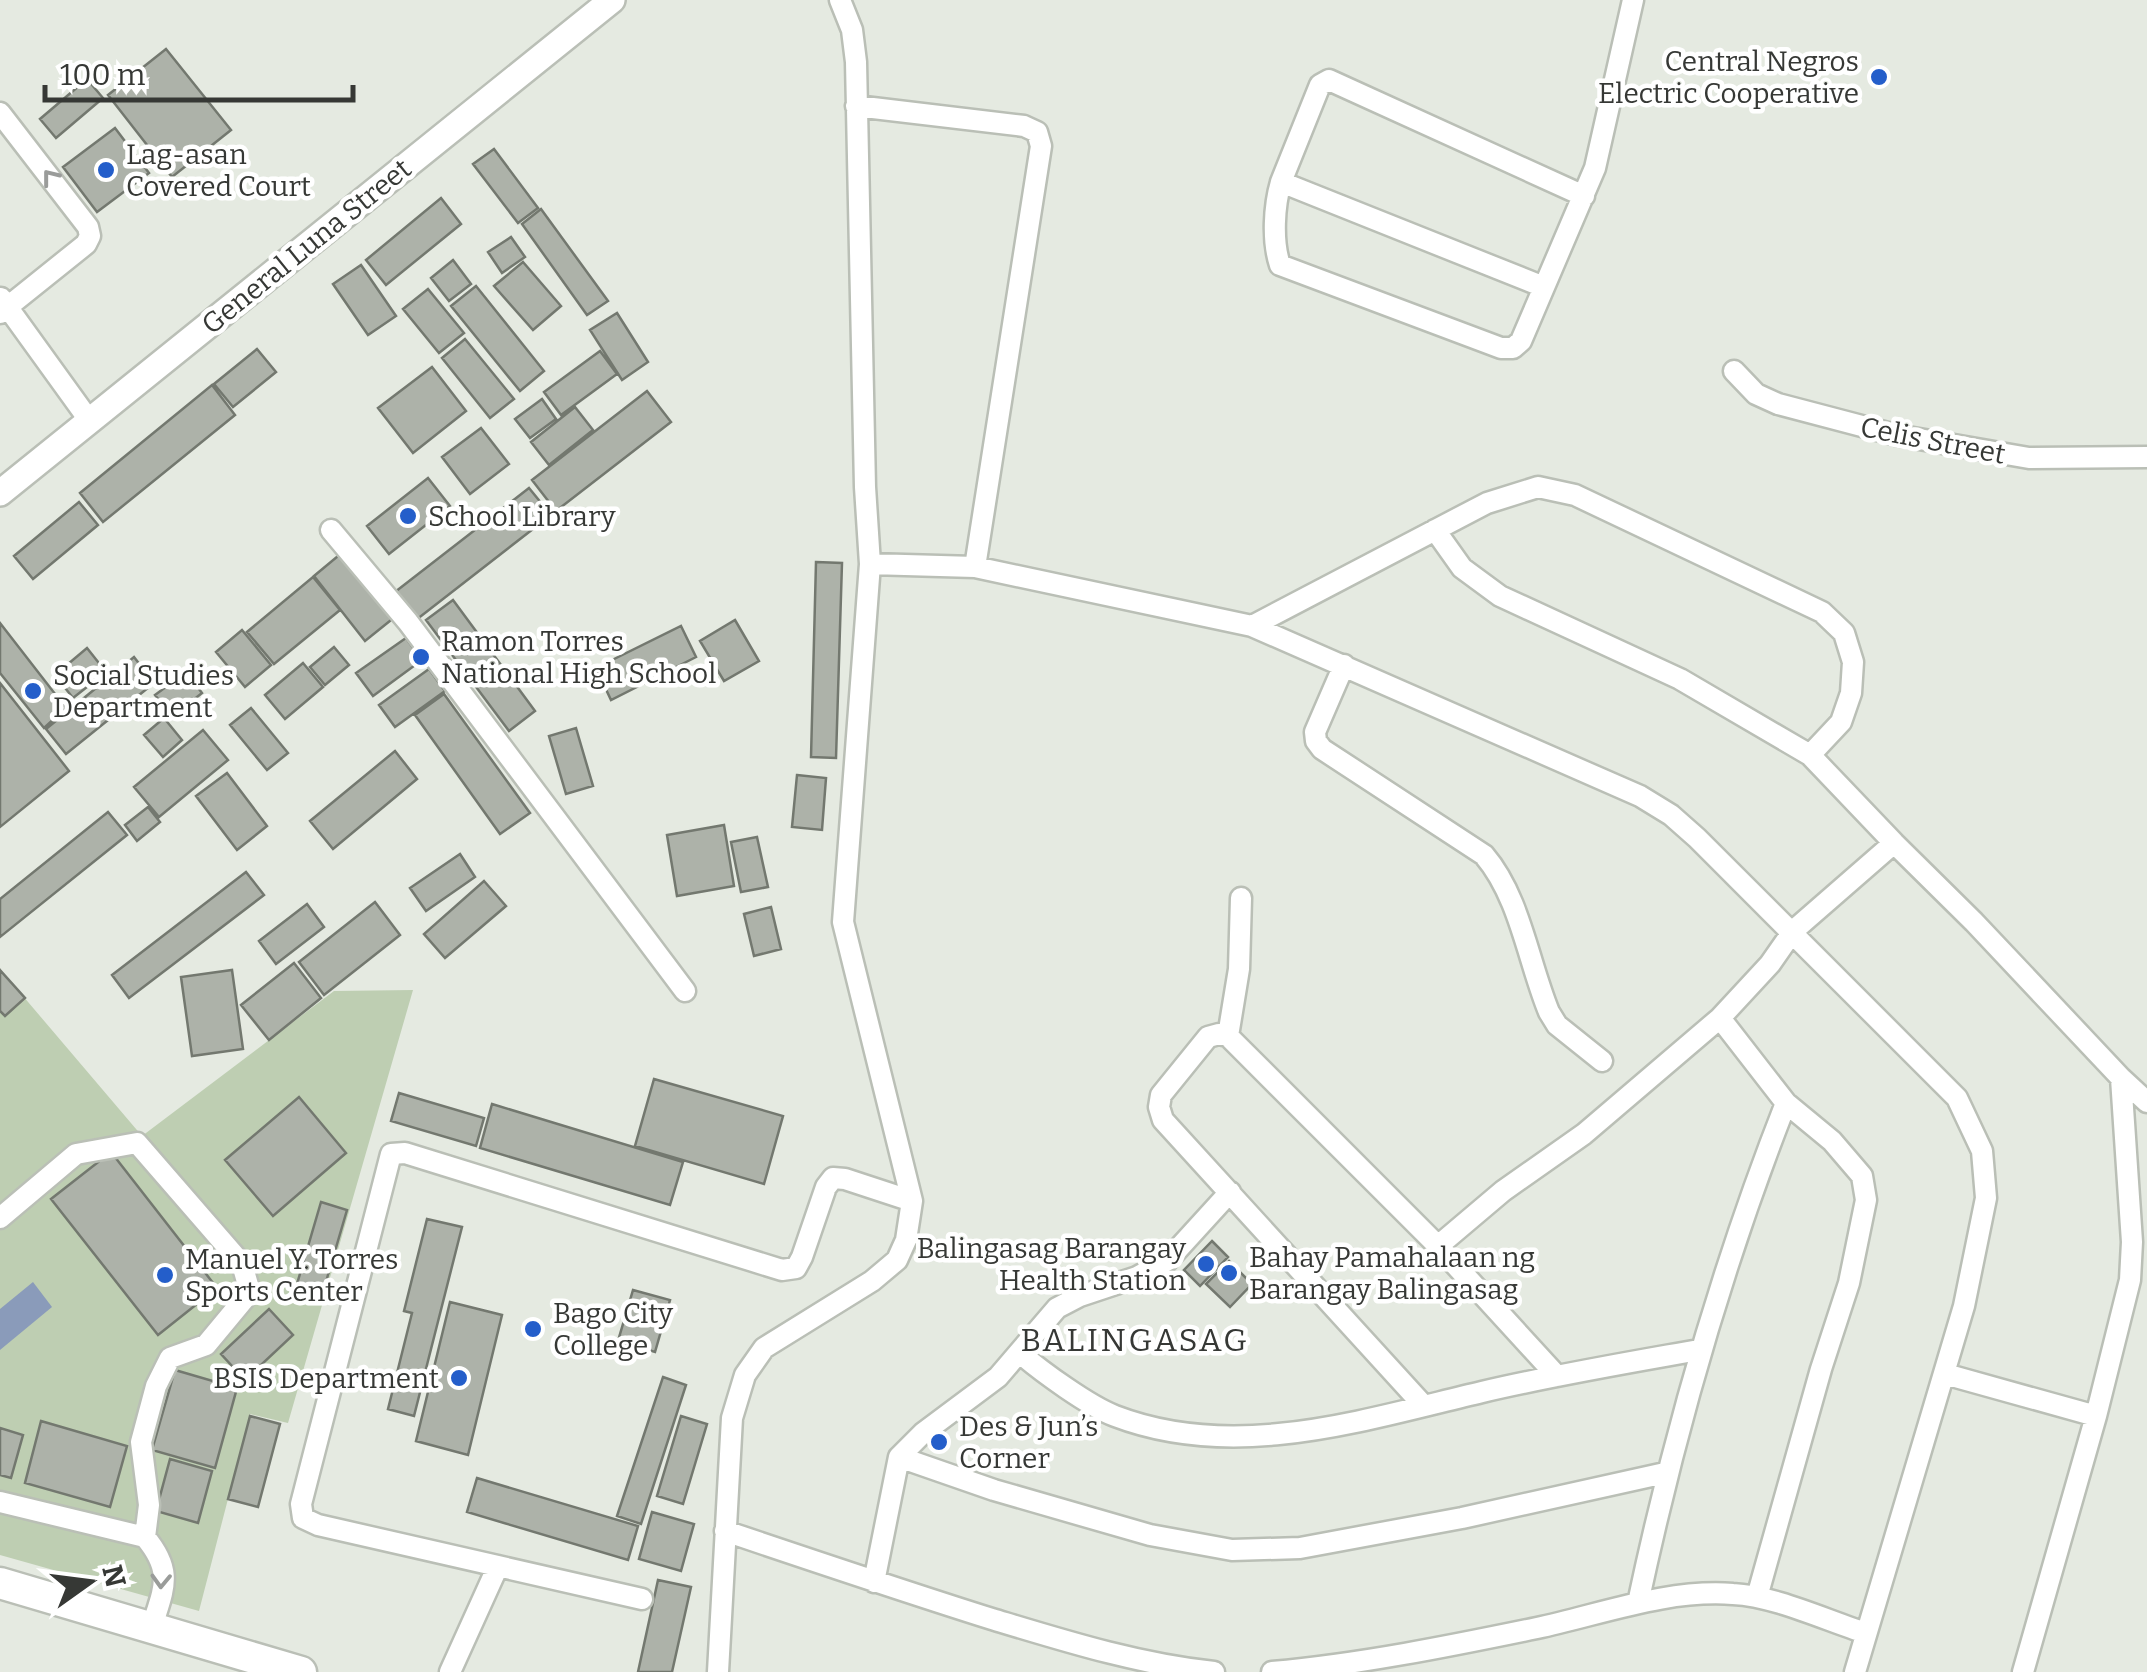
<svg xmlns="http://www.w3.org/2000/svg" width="2147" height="1672" font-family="Bitter,serif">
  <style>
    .green { fill: #beceb2 }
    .water { fill: #8a9bba }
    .building { fill: #adb2a9; stroke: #73786f; stroke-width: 2.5 }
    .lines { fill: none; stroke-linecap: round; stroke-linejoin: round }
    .minor-casing { stroke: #babfb6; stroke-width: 25 }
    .major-casing { stroke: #babfb6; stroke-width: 30 }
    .highway-casing { stroke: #babfb6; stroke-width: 35 }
    .minor { stroke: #fff; stroke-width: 20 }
    .major { stroke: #fff; stroke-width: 25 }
    .highway { stroke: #fff; stroke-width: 30 }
    .oneway { stroke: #9a9c9a }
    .poi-dot { fill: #245eca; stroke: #fff; stroke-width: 4 }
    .labels { text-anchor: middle; stroke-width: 9; stroke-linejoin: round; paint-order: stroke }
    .poi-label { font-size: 28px; fill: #363835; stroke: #fff; text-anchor: start }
    .street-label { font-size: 28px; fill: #363835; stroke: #fff }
    .quarter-label { font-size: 32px; letter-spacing: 2.5px; fill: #363835; stroke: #fff }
  </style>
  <rect width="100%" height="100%" fill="#e5eae1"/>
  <path class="green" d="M0,969L142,1136L334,991L413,990L288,1423L250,1414L199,1611L0,1555Z"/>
  <path class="water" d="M33,1282L52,1307L0,1350V1309Z"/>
  <path class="building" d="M166,49L231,130L172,177L108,95Z
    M87,79L103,98L56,138L40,119Z
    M115,128L149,173L97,212L63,167Z
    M494,149L538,208L518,223L473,164Z
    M441,198L461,224L386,285L366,260Z
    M541,209L608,301L587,315L522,224Z
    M511,237L525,257L502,273L488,252Z
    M453,260L471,284L449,301L431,278Z
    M523,262L561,306L533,330L494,286Z
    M361,265L396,316L368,335L333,284Z
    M476,286L544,371L520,391L451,306Z
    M428,289L464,333L439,353L403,309Z
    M617,313L648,362L622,380L590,330Z
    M465,339L514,399L490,418L442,358Z
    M257,349L276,372L233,407L214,384Z
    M600,351L617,374L561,415L544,392Z
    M432,367L466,411L413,453L378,408Z
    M212,385L235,415L103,522L80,493Z
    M647,391L671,422L556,511L532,480Z
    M542,399L556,419L530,438L515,419Z
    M575,407L593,430L549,465L531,442Z
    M481,428L509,464L470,494L442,457Z
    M428,478L450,506L389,554L367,526Z
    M529,488L551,515L416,620L395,592Z
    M79,502L98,525L33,579L14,556Z
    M344,551L396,616L365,641L314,576Z
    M816,562L842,563L836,758L811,757Z
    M313,577L340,610L274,664L247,632Z
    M453,600L535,711L509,731L426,620Z
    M735,620L759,661L724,681L700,641Z
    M0,623L66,708L44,728L0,673Z
    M681,626L696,657L611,700L596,668Z
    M242,630L271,665L245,687L216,652Z
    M406,638L422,660L373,696L356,673Z
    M334,647L349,665L325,685L310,667Z
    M87,648L106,672L73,698L55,675Z
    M134,657L154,683L66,754L46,729Z
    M303,663L323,687L285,719L265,695Z
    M429,669L445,691L395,727L379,705Z
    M186,672L202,693L172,717L155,695Z
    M0,683L69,771L0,827Z
    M444,694L530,813L500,834L415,715Z
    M251,708L288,753L267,770L230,725Z
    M164,718L182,740L163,757L144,735Z
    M576,728L593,786L566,794L549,736Z
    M203,730L228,760L159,817L134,787Z
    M395,751L417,779L333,849L310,821Z
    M227,773L267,826L237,850L196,796Z
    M797,775L826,778L822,830L792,827Z
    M148,807L160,822L137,841L125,825Z
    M108,812L127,835L0,937V899Z
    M724,825L734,886L677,896L667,835Z
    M757,837L768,887L741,892L731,842Z
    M460,854L475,877L426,911L410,888Z
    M246,872L264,895L129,998L112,975Z
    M484,881L506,906L445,958L424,934Z
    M375,902L400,935L324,995L299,962Z
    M307,904L324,927L276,964L259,941Z
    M771,907L781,949L754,956L744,914Z
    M294,963L321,998L269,1040L241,1005Z
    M0,970L25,998L5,1016L0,1011Z
    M232,970L243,1049L192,1056L181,977Z
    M654,1079L783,1116L764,1184L635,1146Z
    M399,1093L484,1118L476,1146L391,1121Z
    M299,1097L346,1153L273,1216L225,1160Z
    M492,1104L683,1162L670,1205L480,1148Z
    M111,1152L217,1288L158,1335L51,1199Z
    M321,1202L347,1210L323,1292L297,1284Z
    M427,1219L462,1227L414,1416L388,1409L412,1313L404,1311Z
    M1212,1241L1228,1257L1200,1286L1184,1270Z
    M1229,1261L1252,1284L1230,1307L1206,1284Z
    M633,1290L670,1300L655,1352L618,1341Z
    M450,1302L502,1315L468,1455L416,1441Z
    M269,1309L293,1335L245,1380L221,1354Z
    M175,1370L237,1388L215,1468L152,1450Z
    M663,1377L686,1385L641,1524L617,1516Z
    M250,1416L280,1424L258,1507L228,1499Z
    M681,1416L707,1424L683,1504L657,1496Z
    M41,1421L127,1446L110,1507L25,1483Z
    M0,1428L23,1435L11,1478L0,1475Z
    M170,1459L212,1471L198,1523L156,1511Z
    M477,1478L638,1526L628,1560L467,1512Z
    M652,1512L694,1524L681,1571L639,1559Z
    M658,1580L691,1587L672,1672H638Z"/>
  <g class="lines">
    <defs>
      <path id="minor" d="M856,106L1024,126L1037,132L1041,146L975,567
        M0,113L88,227L90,236L86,244L0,313
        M1281,182L1320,85L1329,80L1584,196
        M1544,287L1281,182C1274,206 1272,241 1280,265L1501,348H1513L1521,341L1595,168L1633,0
        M1,298L89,420
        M1734,371L1756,394L1778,404L1896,435L2029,458L2147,457
        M331,530L408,622L685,991
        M1435,530L1462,568L1500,596L1680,679L1810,755L1894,843L1793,931L1770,964L1720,1018L1584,1134L1503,1191L1438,1246
        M870,564L975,567L1252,626L1640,796L1671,815L1697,838L1957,1098L1982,1151L1986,1198L1964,1306L1855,1672
        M1252,626L1487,503L1538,487L1575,495L1822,612L1844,633L1853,662L1851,693L1841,722L1810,755
        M1344,665L1315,732L1316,741L1322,749L1484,855C1520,897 1528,961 1549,1012L1557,1025L1602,1061
        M1894,843L1974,922L2121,1078L2132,1242L2130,1280L2096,1416L2023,1672
        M1720,1018L1786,1103L1832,1141L1862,1176L1866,1200L1849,1283L1821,1369L1757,1597
        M1228,1036L1239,969L1241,898
        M2121,1078L2147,1102
        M0,1218L76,1154L137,1143L242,1264L250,1292L206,1345L170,1358L156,1386L141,1442L149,1505L145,1537
        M1020,1353C1042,1372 1089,1406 1115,1416C1235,1462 1363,1420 1482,1392C1554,1375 1626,1363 1699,1350
        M1945,1374L2096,1416
        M1424,1406L1163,1120L1159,1107L1161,1095L1208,1037L1219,1034L1228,1036L1438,1246L1557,1376
        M899,1457L994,1490L1150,1535L1232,1550L1300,1548L1462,1518L1665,1473
        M0,1502L145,1537C175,1573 163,1589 151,1630
        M725,1531C814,1561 903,1591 992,1619C1065,1641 1138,1664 1214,1672
        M874,1582L899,1457L923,1433L998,1377L1057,1308L1080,1296L1137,1277L1168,1260L1230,1192
        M642,1599L318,1525L303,1518L301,1504L391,1154L405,1153L782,1270L796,1268L802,1257L826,1187L833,1178L845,1179L912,1201
        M1638,1603C1675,1430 1721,1268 1786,1103
        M450,1672L498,1566
        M718,1672L732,1418L745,1375L764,1348L872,1281L897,1260L906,1240L912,1201L843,922L870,564L865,487L856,62L852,30L840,0
        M1272,1672C1361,1664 1450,1646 1537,1628C1602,1614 1667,1589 1733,1594C1775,1596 1825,1620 1866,1633"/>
      <path id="major" d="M0,493L612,0"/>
      <path id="highway" d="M0,1583L301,1672"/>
    </defs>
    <use href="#minor" class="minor-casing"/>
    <use href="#major" class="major-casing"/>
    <use href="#highway" class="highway-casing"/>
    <use href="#minor" class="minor"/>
    <use href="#major" class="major"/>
    <use href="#highway" class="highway"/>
  </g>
  <defs><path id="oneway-chevron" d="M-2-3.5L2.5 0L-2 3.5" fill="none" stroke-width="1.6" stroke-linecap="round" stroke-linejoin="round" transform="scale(2.5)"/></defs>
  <g class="oneway">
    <use href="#oneway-chevron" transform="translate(50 177) rotate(-128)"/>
    <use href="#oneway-chevron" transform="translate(161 1581) rotate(92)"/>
  </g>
  <g class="poi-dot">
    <circle cx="1879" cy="77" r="10"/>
    <circle cx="106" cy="170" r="10"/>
    <circle cx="408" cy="516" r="10"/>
    <circle cx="421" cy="657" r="10"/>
    <circle cx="33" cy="691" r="10"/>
    <circle cx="1206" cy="1264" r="10"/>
    <circle cx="1229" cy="1273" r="10"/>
    <circle cx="165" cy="1275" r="10"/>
    <circle cx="533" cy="1329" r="10"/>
    <circle cx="459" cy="1378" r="10"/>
    <circle cx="939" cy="1442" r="10"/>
  </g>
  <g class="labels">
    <g class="poi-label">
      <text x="1859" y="71" text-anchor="end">Central Negros<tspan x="1859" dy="32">Electric Cooperative</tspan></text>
      <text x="126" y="164">Lag-asan<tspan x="126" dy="32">Covered Court</tspan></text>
      <text x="428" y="526">School Library</text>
      <text x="441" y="651">Ramon Torres<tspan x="441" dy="32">National High School</tspan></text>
      <text x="53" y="685">Social Studies<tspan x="53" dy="32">Department</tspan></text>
      <text x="1186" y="1258" text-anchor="end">Balingasag Barangay<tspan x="1186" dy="32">Health Station</tspan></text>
      <text x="1249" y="1267">Bahay Pamahalaan ng<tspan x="1249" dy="32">Barangay Balingasag</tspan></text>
      <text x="185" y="1269">Manuel Y. Torres<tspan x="185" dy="32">Sports Center</tspan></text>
      <text x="553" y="1323">Bago City<tspan x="553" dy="32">College</tspan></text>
      <text x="439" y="1388" text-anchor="end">BSIS Department</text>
      <text x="959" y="1436">Des &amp; Jun’s<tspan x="959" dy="32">Corner</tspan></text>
    </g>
    <g class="street-label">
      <text transform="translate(306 246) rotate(-39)" y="10">General Luna Street</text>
      <text transform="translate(1933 440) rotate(11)" y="10">Celis Street</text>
    </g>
    <g class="quarter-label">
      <text x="1135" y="1351">BALINGASAG</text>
    </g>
  </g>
  <g transform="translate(90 1582) rotate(76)" stroke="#ffffff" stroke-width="8" paint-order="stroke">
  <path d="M0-8L18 38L0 25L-18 38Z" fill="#363835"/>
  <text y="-15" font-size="28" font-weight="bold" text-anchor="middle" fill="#363835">N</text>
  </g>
  <path d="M45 85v15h308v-15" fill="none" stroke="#363835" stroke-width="5"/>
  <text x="60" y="85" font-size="30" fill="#363835" stroke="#ffffff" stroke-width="8" paint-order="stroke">100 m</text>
</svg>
